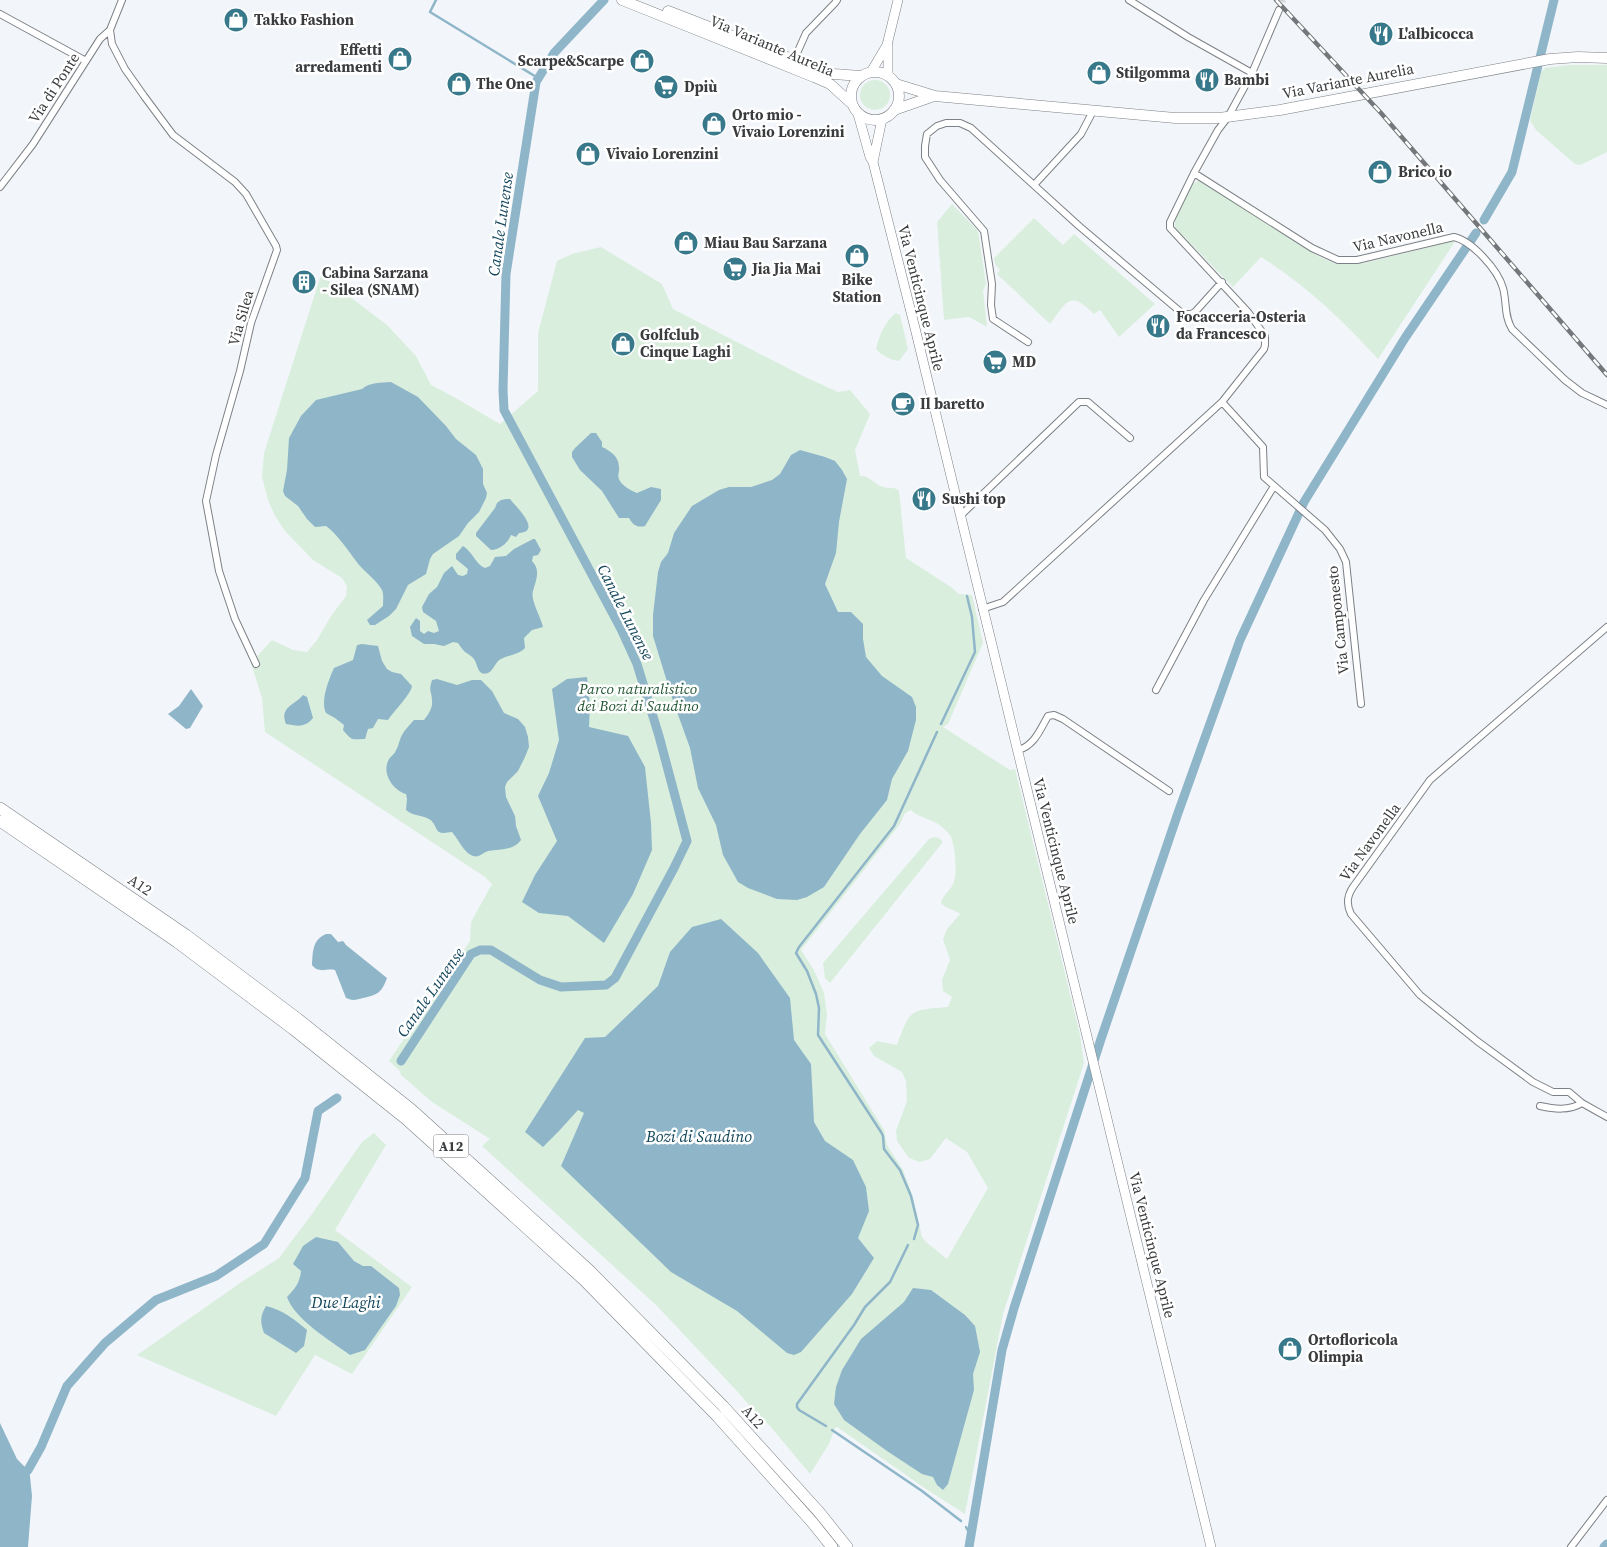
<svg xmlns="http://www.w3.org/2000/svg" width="1607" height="1547" font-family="'Source Serif 4',serif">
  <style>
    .green { fill: #d9eedd; fill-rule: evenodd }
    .water { fill: #8fb5c8 }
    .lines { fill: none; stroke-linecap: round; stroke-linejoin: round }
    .stream { stroke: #8fb5c8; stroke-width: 2.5 }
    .canal { stroke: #8fb5c8; stroke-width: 9 }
    .minor-tunnel { stroke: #cdd1d5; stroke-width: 6; stroke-dasharray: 6 3; stroke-linecap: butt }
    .minor-casing { stroke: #7d8085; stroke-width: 8 }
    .secondary-casing { stroke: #7d8085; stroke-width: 10 }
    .primary-casing { stroke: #7d8085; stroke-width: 11 }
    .motorway-casing { stroke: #7d8085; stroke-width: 12 }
    .minor { stroke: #fff; stroke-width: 6 }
    .secondary { stroke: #fff; stroke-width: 9 }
    .primary { stroke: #fff; stroke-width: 10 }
    .motorway { stroke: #fff; stroke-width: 11 }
    .rail-casing { stroke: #75787a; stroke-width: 4.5 }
    .rail { stroke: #fff; stroke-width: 2.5; stroke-dasharray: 8; stroke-linecap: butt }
    .labels { text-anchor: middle; stroke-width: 5; stroke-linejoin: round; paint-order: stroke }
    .shield { fill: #fff; stroke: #757678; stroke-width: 1 }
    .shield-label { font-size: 14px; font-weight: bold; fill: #3a3c3e }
    .poi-label { font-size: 15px; font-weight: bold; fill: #3a3c3e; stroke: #fff; text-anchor: start }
    .street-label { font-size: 15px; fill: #3a3c3e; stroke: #fff }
    .park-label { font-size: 15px; font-style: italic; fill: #255735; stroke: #fff }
    .water-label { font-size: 16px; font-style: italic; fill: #15475c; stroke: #fff }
  </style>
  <rect width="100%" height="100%" fill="#f2f6fb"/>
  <path class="green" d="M1569,65H1607V152L1580,165L1575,164L1536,130L1530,120L1541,72L1545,68Z
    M860 95a15 15 0 1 1 30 0a15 15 0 1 1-30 0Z
    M1198,181H1202L1320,257L1336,264L1364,263L1454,241V243L1378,359C1343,321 1306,285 1261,257L1233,287L1175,228V218L1193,184Z
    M952,204L978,231L986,284L983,291L987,327L969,317L944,320L937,222Z
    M1034,218L1063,245L1074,234L1155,304L1119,337L1100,310L1094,314C1070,290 1067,301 1050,324L997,274L1000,270L995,264L994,258Z
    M601,247L662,284L673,309L805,377L838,392L850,390L870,414L855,450L860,476C869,475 874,484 883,487C889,489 894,486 899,491L906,558L951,587L959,594L972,595L983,643L948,724L943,727L1010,770L1015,769L1080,1035L1084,1063L1003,1314L965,1514L926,1489L837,1427L835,1428L829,1444L810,1474L770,1426L749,1405L736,1390L657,1306L482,1146L490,1139L432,1102L400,1074L401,1072L389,1061L470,941L471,922L492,884L485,877L265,732L262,698L251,663L272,640L293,650L307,652L317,640L331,616L346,596L347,586L342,578L313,560L285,531L275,516L268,500L262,477L264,453L321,275L387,325L416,356L431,385L454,397L500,424L538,391V333L557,261L572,254ZM911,810C917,817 932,819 941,826C944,829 949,833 951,837C955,847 958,874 953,884C950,891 943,894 941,903C946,909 954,909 960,914L947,929L943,939L950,960L942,980L943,991L952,997L948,1007C911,1010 910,1008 897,1045L877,1041L869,1048L874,1056L902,1072L906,1081L907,1101L896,1131L897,1141L909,1158L920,1162L930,1159L946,1138L967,1152L988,1188L947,1259L926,1242L922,1237L913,1197L903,1170L887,1145L884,1130L825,1034L827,1014L824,993L814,970L801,950L900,824L905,813Z
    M896,313L900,315L908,349L899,361C890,360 883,356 876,349C879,336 885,321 896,313Z
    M934,837L939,838L943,842L830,983L825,978L823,963L929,839Z
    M374,1133L386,1145L335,1230L412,1287L352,1374L315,1355L276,1416L137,1355L243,1281L279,1258L312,1214L362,1142ZM338,1242L354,1261L363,1266L350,1355C331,1341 295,1320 288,1297C295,1289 300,1282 301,1271Z"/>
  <path class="water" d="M391,382L418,397L446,426L456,439L476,455L483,469V484L487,493L486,498L479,512L468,523L459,536L433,554L430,559L426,574L408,585L396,609L389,616L375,625H370L367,620L383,606C383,601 384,595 382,590C376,579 363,571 356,561C348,550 337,534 326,526L315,527L307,519L298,506L285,496L283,491L287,470L289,438L301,416L316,400L362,389C370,382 381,383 391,382Z
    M591,433H596L602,442V447C611,451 619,457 619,467C620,471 617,475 619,479C621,485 631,491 637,493L651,487L661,489V500L645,526C637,528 633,525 629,518H619L602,491L580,470L572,457V452L575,448Z
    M800,450L825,457L835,461L842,470L847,479L839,522L836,553L825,584L838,612H851L863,624V639L866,657L882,676L912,697L916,707V720L908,751L892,779L887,800L860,834L824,887L807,897L797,900L777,899L748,888L738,882L723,855L716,825L698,788L690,748L672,698L653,636V615L658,572L661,562L668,553L674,533L692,506L719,490L729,487H751L772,480L780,474L791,455Z
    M506,499H510C517,508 542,531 519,533L516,537L511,535C508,543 499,550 491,550L476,536V533L495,508L497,503L501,500Z
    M533,539H535L541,550L538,555L533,556L532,561C541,570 536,580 533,591C530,600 541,617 543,627L532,630L524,638L525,648C520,654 509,655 501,659C495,662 494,670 488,673C477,677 478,664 474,659C472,656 468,654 465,652C462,649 460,646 458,643L453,642L444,646L434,644H424L412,636L410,627L416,618L420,621V631L424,634L428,631L434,633L439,631L436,621L423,612L422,607L429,594L437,587L444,573L452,566L458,575L463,576L467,574L468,569L456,559V554L463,546C473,552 475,564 485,568L490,566L495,557L506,556L514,549Z
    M362,644L378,646L382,661L387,669L392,672L401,674L412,686C411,694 394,711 388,720L378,719L373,728L368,729L365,739C352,739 353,742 343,730L344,725L335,718L326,713C320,701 329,679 334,668L353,660L357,645Z
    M587,677L590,705L589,727L628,736L645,767L651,823L652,850L633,894L604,943L568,916L539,913L522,902L535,875L557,841L538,796L549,773L559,740L552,689L567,679Z
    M437,679L457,685L472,680H481L492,691L504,713L518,719L525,727L528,737L529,747L525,757L518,771L507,782L505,787L506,797L515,816L516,826L521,840C513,851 499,849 488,851C482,853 479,858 473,856C463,852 459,840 452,832C448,832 443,834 439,832C435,829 435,822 429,819C422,815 413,816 406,810L407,799L406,794C393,790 381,773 389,759C391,756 395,754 396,750C399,746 399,740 402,735C405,729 410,725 414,720H424C428,715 433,708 432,701C432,690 428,693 432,680Z
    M191,689L203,706L190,728L186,729L168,714L179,706Z
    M303,695L307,697L313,718C305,728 297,726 286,724C279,707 295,705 303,695Z
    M721,919L758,953L790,998L794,1040L811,1064L814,1122L825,1141L853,1160L866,1187L869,1211L858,1238L874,1258L852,1294L801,1352L794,1355L787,1353L737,1311L671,1272L561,1166L584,1113L578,1110L559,1131L543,1147L525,1132L585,1038L605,1037L658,986L670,952L692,927Z
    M326,934H331L338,942L343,941L346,945L387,978C382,992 378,995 363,998C356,1000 353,1001 346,998L335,970C326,968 319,974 312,965C313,952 312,940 326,934Z
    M316,1237L338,1242L354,1261L363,1266H371L399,1288L400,1295L396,1306L365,1350L350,1355C331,1341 295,1320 287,1297C295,1289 300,1282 301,1271L293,1264L303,1246Z
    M913,1288L931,1290L965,1315L975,1326L980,1352L973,1374L974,1390L948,1484L943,1490L937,1485L933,1477L922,1474L887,1451L844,1420L834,1404L836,1387L842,1370L861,1339L904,1302Z
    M266,1306C283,1310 294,1319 307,1330L304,1346L296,1353L264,1333C260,1322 260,1316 266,1306Z
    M0,1423L17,1459L28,1470L30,1476L32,1496L28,1547H0Z"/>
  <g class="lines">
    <path class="stream" d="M436,0L430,12L538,78
      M941,724L975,652L972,617L967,596
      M914,1239L918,1225L911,1196L900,1170L884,1149L883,1136L881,1132L818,1035L819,1008L816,994L807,971L796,953L799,947L894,826L937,732
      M826,1426L799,1410L797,1407V1404L854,1325L865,1307L890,1282L908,1245
      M832,1430L922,1491L961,1521
      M966,1527L971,1536"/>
    <path class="canal" d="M1484,220L1512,172L1554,0
      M401,1061L471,954L480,950H491L540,980L561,987L606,985L615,978L674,868L687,841L659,736L637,664L621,629L504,410L503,390L506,274L536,82L554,53L604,0
      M21,1477L28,1470L41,1447L67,1386L105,1343L156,1300L216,1276L264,1244L305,1178L318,1111L337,1098
      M969,1547L1002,1350L1014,1308L1101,1039L1178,813L1240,640L1304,502L1405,338L1476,233
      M1604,1547L1607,1544"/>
    <path class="minor-tunnel" d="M1279,10L1283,0"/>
    <defs>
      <path id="minor" d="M1129,0L1188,37L1252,73
        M1279,10L1252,73L1228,117L1218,130L1194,173L1170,222V228L1248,312L1265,336V345L1264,349L1222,402L1263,447L1264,477L1325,530L1340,549L1346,562L1361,704
        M0,14L86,61
        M110,30L112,44L125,69L144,96L173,135L235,182L246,194L276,246L277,250L251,323L240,371L216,455L206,501L219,571L235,619L256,664
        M794,60L806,33L835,3L837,0
        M1194,173L1312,248L1338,260H1357L1454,237C1472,241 1498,270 1503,288C1507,303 1504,316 1512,329L1565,380L1582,393L1607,405
        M1034,185L1081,134L1093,111
        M0,187L33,144L100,39L110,30L122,0
        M1028,342L993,319L991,305L992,284L984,231L940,180L925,157V146L927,134L937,126L946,123H960L971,128L1079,226L1183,314H1191L1195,312L1222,282
        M960,516L1079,402H1088L1130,438
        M982,609L1003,602L1222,402
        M1607,627L1430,780L1353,887C1347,896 1346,904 1351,914L1420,995L1477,1041L1533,1082L1553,1092H1569L1582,1103L1607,1117
        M1156,690L1204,600L1274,486
        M1018,750C1034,746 1040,730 1048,716L1054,715L1063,719L1169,791
        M1540,1106C1554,1109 1569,1111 1582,1103
        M1571,1547L1607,1500"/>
      <path id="secondary" d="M888,46V76
        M871,72L887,45L898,0
        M858,114L870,157L873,162L915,328L1211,1547
        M873,162L882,119"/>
      <path id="primary" d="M622,0L814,77L830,84L851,103
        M668,11L818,69L834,74L860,76
        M851 96a24 24 0 1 1 48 0a24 24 0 1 1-48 0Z
        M896,84L935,96L1175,118H1219L1280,110L1550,59L1578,57L1607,58
        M894,110L934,96"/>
      <path id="motorway" d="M0,808L186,935L298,1019L412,1110L589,1270L723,1406L819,1512L847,1547
        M0,821L177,942L293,1029L406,1119L584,1280L717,1416L812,1522L832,1547"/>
    </defs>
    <use href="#minor" class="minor-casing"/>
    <use href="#secondary" class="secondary-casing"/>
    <use href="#primary" class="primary-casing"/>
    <use href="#motorway" class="motorway-casing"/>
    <use href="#minor" class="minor"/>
    <use href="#secondary" class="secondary"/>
    <use href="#primary" class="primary"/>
    <use href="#motorway" class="motorway"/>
    <defs>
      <path id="rail" d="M1276,0L1381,113L1607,375"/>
    </defs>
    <use href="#rail" class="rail-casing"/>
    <use href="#rail" class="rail"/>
  </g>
  <defs>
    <symbol id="shop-disc" viewBox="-11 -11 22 22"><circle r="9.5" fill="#37798a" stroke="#fff"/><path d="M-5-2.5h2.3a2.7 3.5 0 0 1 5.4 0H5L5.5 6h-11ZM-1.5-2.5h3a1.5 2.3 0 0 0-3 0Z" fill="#fff"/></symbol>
    <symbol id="restaurant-disc" viewBox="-11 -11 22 22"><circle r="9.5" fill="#37798a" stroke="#fff"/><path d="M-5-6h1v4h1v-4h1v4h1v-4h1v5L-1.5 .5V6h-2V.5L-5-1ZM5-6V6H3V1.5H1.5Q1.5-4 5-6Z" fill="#fff"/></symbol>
    <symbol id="supermarket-disc" viewBox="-11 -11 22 22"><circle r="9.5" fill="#37798a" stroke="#fff"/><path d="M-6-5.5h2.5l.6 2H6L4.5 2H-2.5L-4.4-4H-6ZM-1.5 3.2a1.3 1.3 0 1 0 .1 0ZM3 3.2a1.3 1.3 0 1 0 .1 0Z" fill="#fff"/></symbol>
    <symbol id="building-disc" viewBox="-11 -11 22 22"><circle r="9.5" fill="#37798a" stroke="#fff"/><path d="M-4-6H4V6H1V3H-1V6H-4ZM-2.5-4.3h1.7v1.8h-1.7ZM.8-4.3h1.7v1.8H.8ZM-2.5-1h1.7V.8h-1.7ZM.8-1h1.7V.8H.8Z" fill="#fff"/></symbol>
    <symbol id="cafe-disc" viewBox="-11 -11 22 22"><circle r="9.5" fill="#37798a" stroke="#fff"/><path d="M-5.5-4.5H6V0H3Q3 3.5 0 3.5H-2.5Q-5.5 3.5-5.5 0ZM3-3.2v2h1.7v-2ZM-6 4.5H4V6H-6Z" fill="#fff"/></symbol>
  </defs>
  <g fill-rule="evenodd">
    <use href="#shop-disc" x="222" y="6" width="28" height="28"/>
    <use href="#restaurant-disc" x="1367" y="20" width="28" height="28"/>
    <use href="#shop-disc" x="386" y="45" width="28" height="28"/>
    <use href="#shop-disc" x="628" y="47" width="28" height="28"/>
    <use href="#shop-disc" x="1085" y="59" width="28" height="28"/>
    <use href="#restaurant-disc" x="1193" y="66" width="28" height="28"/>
    <use href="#shop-disc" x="445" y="70" width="28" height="28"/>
    <use href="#supermarket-disc" x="652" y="73" width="28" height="28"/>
    <use href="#shop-disc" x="700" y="110" width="28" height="28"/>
    <use href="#shop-disc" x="574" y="140" width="28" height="28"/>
    <use href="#shop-disc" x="1366" y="158" width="28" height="28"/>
    <use href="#shop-disc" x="672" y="229" width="28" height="28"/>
    <use href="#shop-disc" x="843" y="242" width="28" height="28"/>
    <use href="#supermarket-disc" x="721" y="255" width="28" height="28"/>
    <use href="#building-disc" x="290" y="268" width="28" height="28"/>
    <use href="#restaurant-disc" x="1144" y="312" width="28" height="28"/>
    <use href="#shop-disc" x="609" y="330" width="28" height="28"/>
    <use href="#supermarket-disc" x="981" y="348" width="28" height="28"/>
    <use href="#cafe-disc" x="889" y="390" width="28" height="28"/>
    <use href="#restaurant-disc" x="910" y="485" width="28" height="28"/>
    <use href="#shop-disc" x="1276" y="1335" width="28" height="28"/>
  </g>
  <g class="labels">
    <rect class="shield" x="433.5" y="1134.5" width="35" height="23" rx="4"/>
    <g class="shield-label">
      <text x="451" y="1151">A12</text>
    </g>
    <g class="poi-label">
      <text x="254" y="25">Takko Fashion</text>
      <text x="1398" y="39">L'albicocca</text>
      <text x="382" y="55" text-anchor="end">Effetti<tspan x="382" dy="17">arredamenti</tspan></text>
      <text x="624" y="66" text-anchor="end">Scarpe&amp;Scarpe</text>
      <text x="1116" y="78">Stilgomma</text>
      <text x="1224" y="85">Bambi</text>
      <text x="476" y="89">The One</text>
      <text x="684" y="92">Dpiù</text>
      <text x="732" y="120">Orto mio -<tspan x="732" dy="17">Vivaio Lorenzini</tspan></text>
      <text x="606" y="159">Vivaio Lorenzini</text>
      <text x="1398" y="177">Brico io</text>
      <text x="704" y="248">Miau Bau Sarzana</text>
      <text x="752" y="274">Jia Jia Mai</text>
      <text x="322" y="278">Cabina Sarzana<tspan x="322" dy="17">- Silea (SNAM)</tspan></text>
      <text x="857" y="285" text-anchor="middle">Bike<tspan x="857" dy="17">Station</tspan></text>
      <text x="1176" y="322">Focacceria-Osteria<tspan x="1176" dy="17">da Francesco</tspan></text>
      <text x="640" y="340">Golfclub<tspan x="640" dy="17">Cinque Laghi</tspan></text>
      <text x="1012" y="367">MD</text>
      <text x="920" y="409">Il baretto</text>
      <text x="942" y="504">Sushi top</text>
      <text x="1308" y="1345">Ortofloricola<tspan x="1308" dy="17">Olimpia</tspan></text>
    </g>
    <g class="street-label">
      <text transform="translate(772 46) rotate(23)" y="5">Via Variante Aurelia</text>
      <text transform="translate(1348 81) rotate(-11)" y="5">Via Variante Aurelia</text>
      <text transform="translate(54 88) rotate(-57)" y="5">Via di Ponte</text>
      <text transform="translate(1398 237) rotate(-13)" y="5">Via Navonella</text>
      <text transform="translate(921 298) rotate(76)" y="5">Via Venticinque Aprile</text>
      <text transform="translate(241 318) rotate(-74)" y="5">Via Silea</text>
      <text transform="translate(1338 620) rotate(-96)" y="5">Via Camponesto</text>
      <text transform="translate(1370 842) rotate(-54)" y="5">Via Navonella</text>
      <text transform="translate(1056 851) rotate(76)" y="5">Via Venticinque Aprile</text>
      <text transform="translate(140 885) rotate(34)" y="5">A12</text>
      <text transform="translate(1152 1245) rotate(76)" y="5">Via Venticinque Aprile</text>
      <text transform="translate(753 1417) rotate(48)" y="5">A12</text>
    </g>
    <g class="park-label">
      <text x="638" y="694">Parco naturalistico<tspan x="638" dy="17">dei Bozi di Saudino</tspan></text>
    </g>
    <g class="water-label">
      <text transform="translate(500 224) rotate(-82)" y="6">Canale Lunense</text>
      <text transform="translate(626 612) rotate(63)" y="6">Canale Lunense</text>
      <text transform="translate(430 992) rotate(-55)" y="6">Canale Lunense</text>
      <text x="699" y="1142">Bozi di Saudino</text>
      <text x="346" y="1308">Due Laghi</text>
    </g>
  </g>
</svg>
